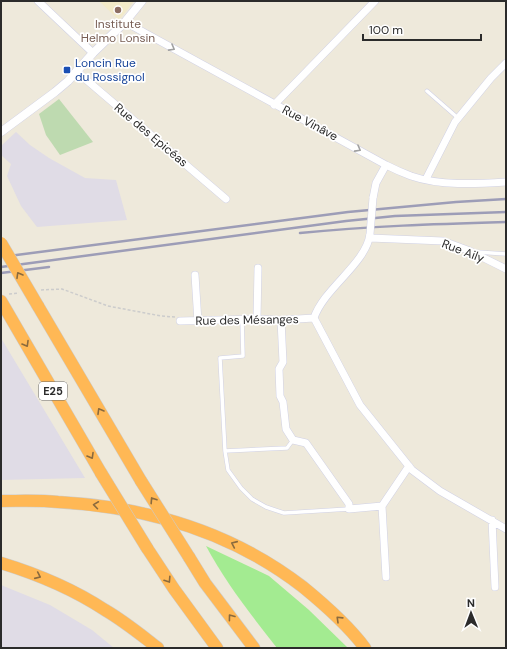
<svg xmlns="http://www.w3.org/2000/svg" width="507" height="649" font-family="'DM Sans',sans-serif">
  <style>
    .industrial { fill: #e0dce6 }
    .education { fill: #f2eac9 }
    .green { fill: #a3eb91 }
    .cemetery { fill: #bedab0 }
    .lines { fill: none; stroke-linecap: round; stroke-linejoin: round }
    .service-casing { stroke: #d0d1e5; stroke-width: 4.5 }
    .minor-casing { stroke: #d0d1e5; stroke-width: 8 }
    .tertiary-casing { stroke: #d0d1e5; stroke-width: 9 }
    .motorway-casing { stroke: #ccc; stroke-width: 13 }
    .path { stroke: #ccc; stroke-width: 1.5; stroke-dasharray: 3 2; stroke-linecap: butt }
    .service { stroke: #fff; stroke-width: 3.5 }
    .minor { stroke: #fff; stroke-width: 7 }
    .tertiary { stroke: #fff; stroke-width: 8 }
    .motorway { stroke: #ffb855; stroke-width: 12 }
    .rail { stroke: #9d9db7; stroke-width: 2.5 }
    .minor-bridge-casing { stroke: #d0d1e5; stroke-width: 8; stroke-linecap: butt }
    .motorway-bridge-casing { stroke: #ccc; stroke-width: 13; stroke-linecap: butt }
    .minor-bridge { stroke: #fff; stroke-width: 7 }
    .motorway-bridge { stroke: #ffb855; stroke-width: 12 }
    .oneway { stroke: #a0a0a0 }
    .oneway2 { stroke: #8a6a3e }
    .education-dot { fill: #8d6e63; stroke: #fff; stroke-width: 1.5 }
    .transit-dot { fill: #1a4fb4; stroke: #fff; stroke-width: 1.5 }
    .labels { text-anchor: middle; stroke-width: 3.5; stroke-linejoin: round; paint-order: stroke }
    .shield { fill: #fff; stroke: #6b6b6b; stroke-width: 1 }
    .shield-label { font-size: 11px; font-weight: bold; fill: #2b2b2b }
    .education-label { font-size: 12px; fill: #785e54; stroke: #fff }
    .transit-label { font-size: 12px; fill: #164399; stroke: #fff; text-anchor: start }
    .street-label { font-size: 12px; fill: #2b2b2b; stroke: #fff }
  </style>
  <rect width="100%" height="100%" fill="#eee9db"/>
  <path class="industrial" d="M16,132L30,145L49,158L85,178L116,180L127,220L37,227L21,206L7,176L11,164L1,155V146Z
    M1,338L85,478L1,480Z
    M1,585L50,605L92,630L114,648H1Z"/>
  <path class="education" d="M99,1H134L119,20Z"/>
  <path class="green" d="M206,546L269,576L309,610L348,648H277C251,615 226,583 206,546Z"/>
  <path class="cemetery" d="M59,99L93,142L60,155L46,135L39,114Z"/>
  <g class="lines">
    <defs>
      <path id="service" d="M427,91L458,118
        M477,252L506,254
        M242,319L243,356L220,358L225,451L228,470L241,488L252,499L266,507L284,513L349,509
        M225,451L287,448L293,440"/>
      <path id="minor" d="M38,1L93,53
        M125,22L386,165C394,169 403,173 411,176C440,186 476,184 506,182
        M76,71L226,199
        M274,105L375,1
        M426,179L455,122L491,78L506,63
        M373,198L376,183L386,165
        M370,234C366,264 324,288 314,318L360,405L412,470L440,491L506,529
        M370,238L443,241L470,251L506,269
        M195,275L198,322
        M257,319L258,268
        M281,320L283,362L279,369L280,396L283,402L286,429L293,440L306,443L349,504V509L382,506L409,466
        M180,321L257,319L281,320L314,318
        M382,506L386,577
        M492,520L495,587"/>
      <path id="tertiary" d="M1,132L55,92L68,81L93,53L125,22L142,1"/>
      <path id="motorway" d="M1,301L101,473
        M38,306L141,481
        M1,501C20,501 39,500 58,502C147,507 232,532 303,587C325,605 348,625 365,648
        M147,548L174,589L217,648
        M189,557L205,583L254,648
        M1,563C37,574 73,589 105,610C124,621 141,635 158,648"/>
    </defs>
    <use href="#service" class="service-casing"/>
    <use href="#minor" class="minor-casing"/>
    <use href="#tertiary" class="tertiary-casing"/>
    <use href="#motorway" class="motorway-casing"/>
    <path class="path" d="M41,290L62,289L108,306L161,316L175,317
      M9,294L19,293"/>
    <use href="#service" class="service"/>
    <use href="#minor" class="minor"/>
    <use href="#tertiary" class="tertiary"/>
    <use href="#motorway" class="motorway"/>
    <path class="rail" d="M300,233C369,226 437,224 506,222
      M1,257L348,212L456,202L506,199
      M1,267L346,221L395,216L506,212
      M1,273L49,267"/>
    <defs>
      <path id="minor-bridge" d="M370,234L373,198"/>
      <path id="motorway-bridge" d="M1,243L38,306
        M101,473L147,548
        M141,481L189,557"/>
    </defs>
    <use href="#minor-bridge" class="minor-bridge-casing"/>
    <use href="#motorway-bridge" class="motorway-bridge-casing"/>
    <use href="#minor-bridge" class="minor-bridge"/>
    <use href="#motorway-bridge" class="motorway-bridge"/>
  </g>
  <defs><path id="oneway-chevron" d="M-2-3.5L2.5 0L-2 3.5" fill="none" stroke-width="1.6" stroke-linecap="round" stroke-linejoin="round"/></defs>
  <g class="oneway">
    <use href="#oneway-chevron" transform="translate(172 48) rotate(29)"/>
    <use href="#oneway-chevron" transform="translate(358 149) rotate(29)"/>
  </g>
  <g class="oneway2">
    <use href="#oneway-chevron" transform="translate(19 275) rotate(-120)"/>
    <use href="#oneway-chevron" transform="translate(26 344) rotate(60)"/>
    <use href="#oneway-chevron" transform="translate(100 411) rotate(-120)"/>
    <use href="#oneway-chevron" transform="translate(91 456) rotate(60)"/>
    <use href="#oneway-chevron" transform="translate(153 500) rotate(-123)"/>
    <use href="#oneway-chevron" transform="translate(96 505) rotate(-172)"/>
    <use href="#oneway-chevron" transform="translate(234 544) rotate(-156)"/>
    <use href="#oneway-chevron" transform="translate(38 576) rotate(24)"/>
    <use href="#oneway-chevron" transform="translate(168 580) rotate(57)"/>
    <use href="#oneway-chevron" transform="translate(231 617) rotate(-127)"/>
    <use href="#oneway-chevron" transform="translate(339 619) rotate(-136)"/>
  </g>
  <circle class="education-dot" cx="118" cy="10" r="4"/>
  <rect class="transit-dot" x="63" y="66" width="8" height="8" rx="2"/>
  <g class="labels">
    <rect class="shield" x="39" y="382" width="28" height="18" rx="3"/>
    <g class="shield-label">
      <text x="53" y="395">E25</text>
    </g>
    <g class="education-label">
      <text x="118" y="28">Institute<tspan x="118" dy="14">Helmo Lonsin</tspan></text>
    </g>
    <g class="transit-label">
      <text x="75" y="67">Loncin Rue<tspan x="75" dy="14">du Rossignol</tspan></text>
    </g>
    <g class="street-label">
      <text transform="translate(310 123) rotate(28)" y="4">Rue Vinâve</text>
      <text transform="translate(151 135) rotate(40)" y="4">Rue des Epicéas</text>
      <text transform="translate(463 251) rotate(21)" y="4">Rue Aily</text>
      <text transform="translate(247 320) rotate(-1)" y="4">Rue des Mésanges</text>
    </g>
  </g>
  <rect width="507" height="649" fill="none" stroke="#2b2b2b" stroke-width="4"/>
  <g transform="translate(471 613) rotate(359)" stroke="#ffffff" stroke-width="3" paint-order="stroke">
  <path d="M0-3L7 15L0 10L-7 15Z" fill="#2b2b2b"/>
  <text y="-6" font-size="11" font-weight="bold" text-anchor="middle" fill="#2b2b2b">N</text>
  </g>
  <path d="M363 34v6h118v-6" fill="none" stroke="#2b2b2b" stroke-width="2"/>
  <text x="369" y="34" font-size="12" fill="#2b2b2b" stroke="#ffffff" stroke-width="3" paint-order="stroke">100 m</text>
</svg>
